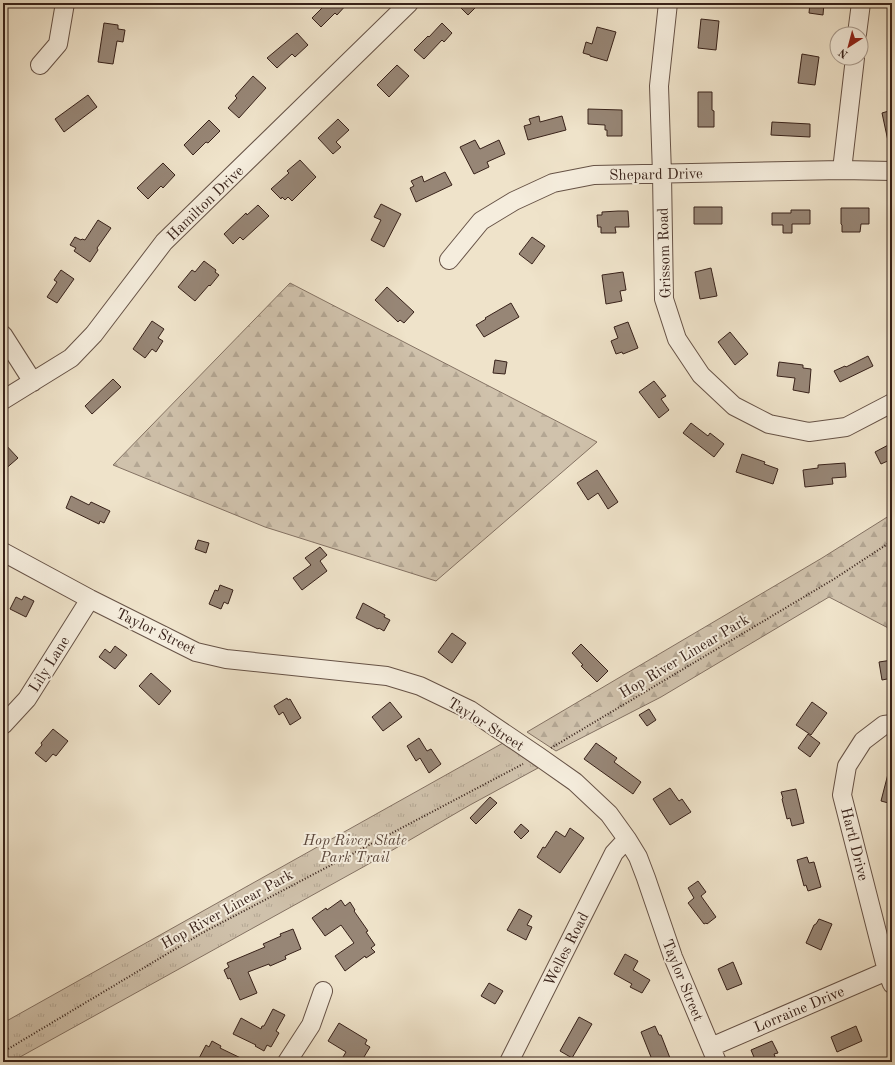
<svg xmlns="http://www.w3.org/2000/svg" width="895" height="1065" font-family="'Old Standard TT',serif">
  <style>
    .grass { fill: url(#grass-tufts); stroke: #847263 }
    .forest { fill: url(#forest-firs); stroke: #847263 }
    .building { fill: #978676; stroke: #38221a }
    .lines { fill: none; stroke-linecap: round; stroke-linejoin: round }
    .minor-casing { stroke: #665246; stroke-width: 20 }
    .path { stroke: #38221a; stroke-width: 2; stroke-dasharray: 1 2; stroke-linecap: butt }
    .minor { stroke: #f5eddd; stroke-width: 18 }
    .labels { text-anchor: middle; stroke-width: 4; stroke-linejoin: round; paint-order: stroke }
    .street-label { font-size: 15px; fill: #38221a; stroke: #f5eddd }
    .park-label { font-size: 15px; font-style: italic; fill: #5e4a3e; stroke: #f5eddd }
  </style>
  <defs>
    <pattern id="grass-tufts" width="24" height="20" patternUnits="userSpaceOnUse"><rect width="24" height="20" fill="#d0c2ac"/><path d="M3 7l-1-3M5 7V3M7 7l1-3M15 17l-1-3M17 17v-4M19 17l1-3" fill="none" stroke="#b3a693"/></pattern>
    <pattern id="forest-firs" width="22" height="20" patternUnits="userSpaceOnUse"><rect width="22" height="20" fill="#d0c2ac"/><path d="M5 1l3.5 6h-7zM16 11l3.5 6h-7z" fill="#b3a693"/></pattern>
  </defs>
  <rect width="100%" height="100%" fill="#efe3ca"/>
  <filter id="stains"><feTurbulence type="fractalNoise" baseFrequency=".005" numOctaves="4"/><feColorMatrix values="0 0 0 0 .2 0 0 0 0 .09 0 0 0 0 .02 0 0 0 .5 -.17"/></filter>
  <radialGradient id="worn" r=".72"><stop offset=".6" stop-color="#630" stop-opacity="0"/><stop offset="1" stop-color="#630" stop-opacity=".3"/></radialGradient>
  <path class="grass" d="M503,743L538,768L470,805L365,866L11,1062H3V1023Z"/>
  <path class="forest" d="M290,283L597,442L436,581L265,527L113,465Z
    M892,514V630L829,597L661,697L556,751L527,732L822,558Z"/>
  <path class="building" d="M325,3H348L337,15L335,13L321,27L312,18L326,4Z
    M456,3H480L468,15Z
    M810,3H824L823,15L809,13Z
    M701,19L719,21L716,50L698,48Z
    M104,23L118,25V29L125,30L123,42L117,41L113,64L98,62Z
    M442,23L452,33L444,42L442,40L424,59L414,50L428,36L429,37Z
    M597,27L616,32L607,61L590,56V55L583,53L586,42L592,44Z
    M297,33L308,45L295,57L292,54L277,68L267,58Z
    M802,54L819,57L815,85L798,83Z
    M397,65L409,76L389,97L377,85Z
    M253,76L266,88L239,118L228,108L237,98L235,96Z
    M698,92H712V110L714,111V127H698Z
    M88,95L97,107L64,132L55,119Z
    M588,109L622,110V136H607V130H605V125L588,124Z
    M892,110V141H888L882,113Z
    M539,116L540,122L562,116L566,130L528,140L524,126L531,124L529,119Z
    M338,119L349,130L336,142L341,147L333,154L318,138Z
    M209,120L220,131L208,143L206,142L193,155L184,145Z
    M772,122L810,124V137L771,135Z
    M475,140L480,149L499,140L505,154L487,162L489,167L474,174L460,147Z
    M300,160L316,177L292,201L288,197L285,200L282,197L281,199L271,189L289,173L287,171Z
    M163,163L175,175L163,188L161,186L148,199L137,188Z
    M445,172L452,185L416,202L410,188L414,186L411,181L422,176L424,182Z
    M381,204L401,214L384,247L371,240L381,220L374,217Z
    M258,205L269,216L243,240L240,237L233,244L224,234L246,213L247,215Z
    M694,207H722V224H694Z
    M841,208H869V224H861L860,232H842V225L841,224Z
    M791,210H810V224H792V233H783V225H772V213H791Z
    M618,211H628L629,227H615L616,233H601V227H598L597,215H602V212Z
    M98,220L111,228L97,248L98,250L90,262L74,251L76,248L70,245L75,237L81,240L82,239L85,240Z
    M532,237L545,246L532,264L519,254Z
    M204,261L216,270L215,272L219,275L210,286L209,285L195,301L178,287L192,270L195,272Z
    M711,268L717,296L700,299L695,272Z
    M61,270L74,279L57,303L47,297L57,282L54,280Z
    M623,272L626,290L620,291L622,301L606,304L602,275Z
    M387,287L414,312L404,323L400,320L398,322L375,300Z
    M511,303L519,317L484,337L476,325L486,319L485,318Z
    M152,321L164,329L158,338L163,341L156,352L152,349L145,358L133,349Z
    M628,322L638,348L623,354L622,352L616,354L611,341L618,338L614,327Z
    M730,332L748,354L735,365L718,342Z
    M868,356L873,366L840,382L834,371L845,366L846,367Z
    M495,360L507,362L505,374L493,373Z
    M779,362L803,365V368L811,369L809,393L793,390L795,378L777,376Z
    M113,379L121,387L92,414L85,406Z
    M654,381L666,396L661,399L669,410L659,418L639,392Z
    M691,423L708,436L710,433L724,444L714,457L683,433Z
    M3,442L18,458L3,471Z
    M892,443V459L881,464L875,452Z
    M742,454L765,462L764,464L778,469L773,484L736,472Z
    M845,463L846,477L832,478L833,484L805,487L803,470L818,468V465Z
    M597,470L618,502L608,509L598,493L588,500L577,483Z
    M71,496L89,505L91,502L110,511L104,523L100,521L99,524L66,508Z
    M198,540L209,543L206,553L195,549Z
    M320,547L327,555L320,561L327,571L302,590L293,578L311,565L305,558Z
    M220,585L233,590L228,604L224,602L221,609L209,604L215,590L218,591Z
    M24,596L34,601L26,617L10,609L16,597L22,600Z
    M363,603L385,615L384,617L390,620L384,631L379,628L378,629L356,618Z
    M452,633L466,643L452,663L438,652Z
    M581,644L608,671L597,682L581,666L583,665L572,653Z
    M115,646L127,655L115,669L99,657L105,649L110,653Z
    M892,660V678L882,680L879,662Z
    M151,673L171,691L159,705L139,686Z
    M287,698L288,700L290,699L301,718L290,725L283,712L279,715L274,706Z
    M390,702L402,717L383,731L372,717Z
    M812,702L827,713L811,735L796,725Z
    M649,709L656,720L647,726L639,715Z
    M53,729L68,741L56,756L53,754L46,762L35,753L42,745L41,743Z
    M808,734L820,743L810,757L798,748Z
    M419,738L427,751L431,749L441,764L429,773L420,758L416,761L407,746Z
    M596,743L617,758L614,762L641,782L633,794L584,759Z
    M889,770L892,771V804L881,801Z
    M670,788L679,801L682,799L691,812L670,825L653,799Z
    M796,789L804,823L792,826L790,818L787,819L782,799L783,798L781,792Z
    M490,797L497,803L476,824L470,818Z
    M521,824L529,831L521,839L514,832Z
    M570,828L584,838L560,873L537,857L543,847L545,848L556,831L565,837Z
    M807,857L809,863L814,862L821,887L808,891L806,885L804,886L797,860Z
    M698,881L706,892L701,896L716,917L707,924L706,923L704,924L688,903L694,898L688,888Z
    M341,900L345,906L350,902L355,910L354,911L368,931L366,932L375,945L371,948L375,952L366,958L365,956L345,971L335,956L354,943L341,925L325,936L312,918L326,908L327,910Z
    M519,909L532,916L527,925L532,927L526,940L507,930Z
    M819,919L832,924L821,950L806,943L814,925L816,924Z
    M293,929L301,949L285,956L286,959L270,966L269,964L248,972L257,993L240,1000L230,978L228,979L224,970L229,967L227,963L265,947L263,944L281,936L280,934Z
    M625,954L638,961L633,970L650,980L642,993L630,987L632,984L614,974Z
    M733,962L742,984L727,990L718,969Z
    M489,983L503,991L495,1004L481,996Z
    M273,1009L285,1015L276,1031L279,1033L271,1047L267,1045L264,1051L255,1046L256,1045L233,1034L241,1018L261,1029L262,1026H264Z
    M579,1017L592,1024L572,1058L560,1051Z
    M339,1023L367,1040L365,1044L370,1047L361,1062H340L346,1052L328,1041Z
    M655,1026L659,1035H661L670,1058L661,1062H653L641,1032Z
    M856,1026L862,1041L837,1052L831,1037Z
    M212,1041L221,1046L220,1048L249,1062H197L206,1045L209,1047Z
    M772,1041L778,1053L774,1054L777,1062H756L751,1050Z"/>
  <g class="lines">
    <defs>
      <path id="minor" d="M668,3L659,86L662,174L664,299L677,339L701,375L734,406L769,424L809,432L846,427L892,403
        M857,34L861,3
        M40,65L58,44L65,3
        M842,170L855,58
        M449,260L481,221L514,201L553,183L594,175L842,170L892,171
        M3,335L33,382
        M3,400L71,358L94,334L164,242L409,3
        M3,552L90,599L196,652L226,659L387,676L420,686L470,710L538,756L575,782L609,814L627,839L638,857L646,878L673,957L717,1062
        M892,724L884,725L863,741L847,766L842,795L887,971L892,984
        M3,725L27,699L90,599
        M711,1047L887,971
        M287,1062L311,1025L323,991
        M509,1062L614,853L627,839"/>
    </defs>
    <use href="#minor" class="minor-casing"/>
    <path class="path" d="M551,748L834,579L892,541
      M3,1052L202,933L523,764"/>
    <use href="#minor" class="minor"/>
  </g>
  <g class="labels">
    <g class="street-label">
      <text transform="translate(656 174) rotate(-1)" y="5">Shepard Drive</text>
      <text transform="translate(205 203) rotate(-44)" y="5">Hamilton Drive</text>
      <text transform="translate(664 253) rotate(-92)" y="5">Grissom Road</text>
      <text transform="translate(156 631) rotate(26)" y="5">Taylor Street</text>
      <text transform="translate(684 656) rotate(-31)" y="5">Hop River Linear Park</text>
      <text transform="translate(49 664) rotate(-58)" y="5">Lily Lane</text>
      <text transform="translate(486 724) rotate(32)" y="5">Taylor Street</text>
      <text transform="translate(855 844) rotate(76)" y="5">Hartl Drive</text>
      <text transform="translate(227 909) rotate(-29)" y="5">Hop River Linear Park</text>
      <text transform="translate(566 949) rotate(-63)" y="5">Welles Road</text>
      <text transform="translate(683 980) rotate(68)" y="5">Taylor Street</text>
      <text transform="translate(799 1009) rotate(-23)" y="5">Lorraine Drive</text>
    </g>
    <g class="park-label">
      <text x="355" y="845">Hop River State<tspan x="355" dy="17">Park Trail</tspan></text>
    </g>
  </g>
  <rect width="895" height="1065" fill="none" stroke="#efe3ca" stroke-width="16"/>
  <rect x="4" y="4" width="887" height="1057" fill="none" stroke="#38221a" stroke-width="2"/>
  <rect x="8" y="8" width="879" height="1049" fill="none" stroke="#38221a"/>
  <g transform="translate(849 46) rotate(216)"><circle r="19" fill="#f5eddd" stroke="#a99c8f"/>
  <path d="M0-3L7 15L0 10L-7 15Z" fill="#8f2418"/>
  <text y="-6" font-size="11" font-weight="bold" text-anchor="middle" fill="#38221a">N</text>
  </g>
  <rect width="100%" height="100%" filter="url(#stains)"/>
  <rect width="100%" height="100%" fill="url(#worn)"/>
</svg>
